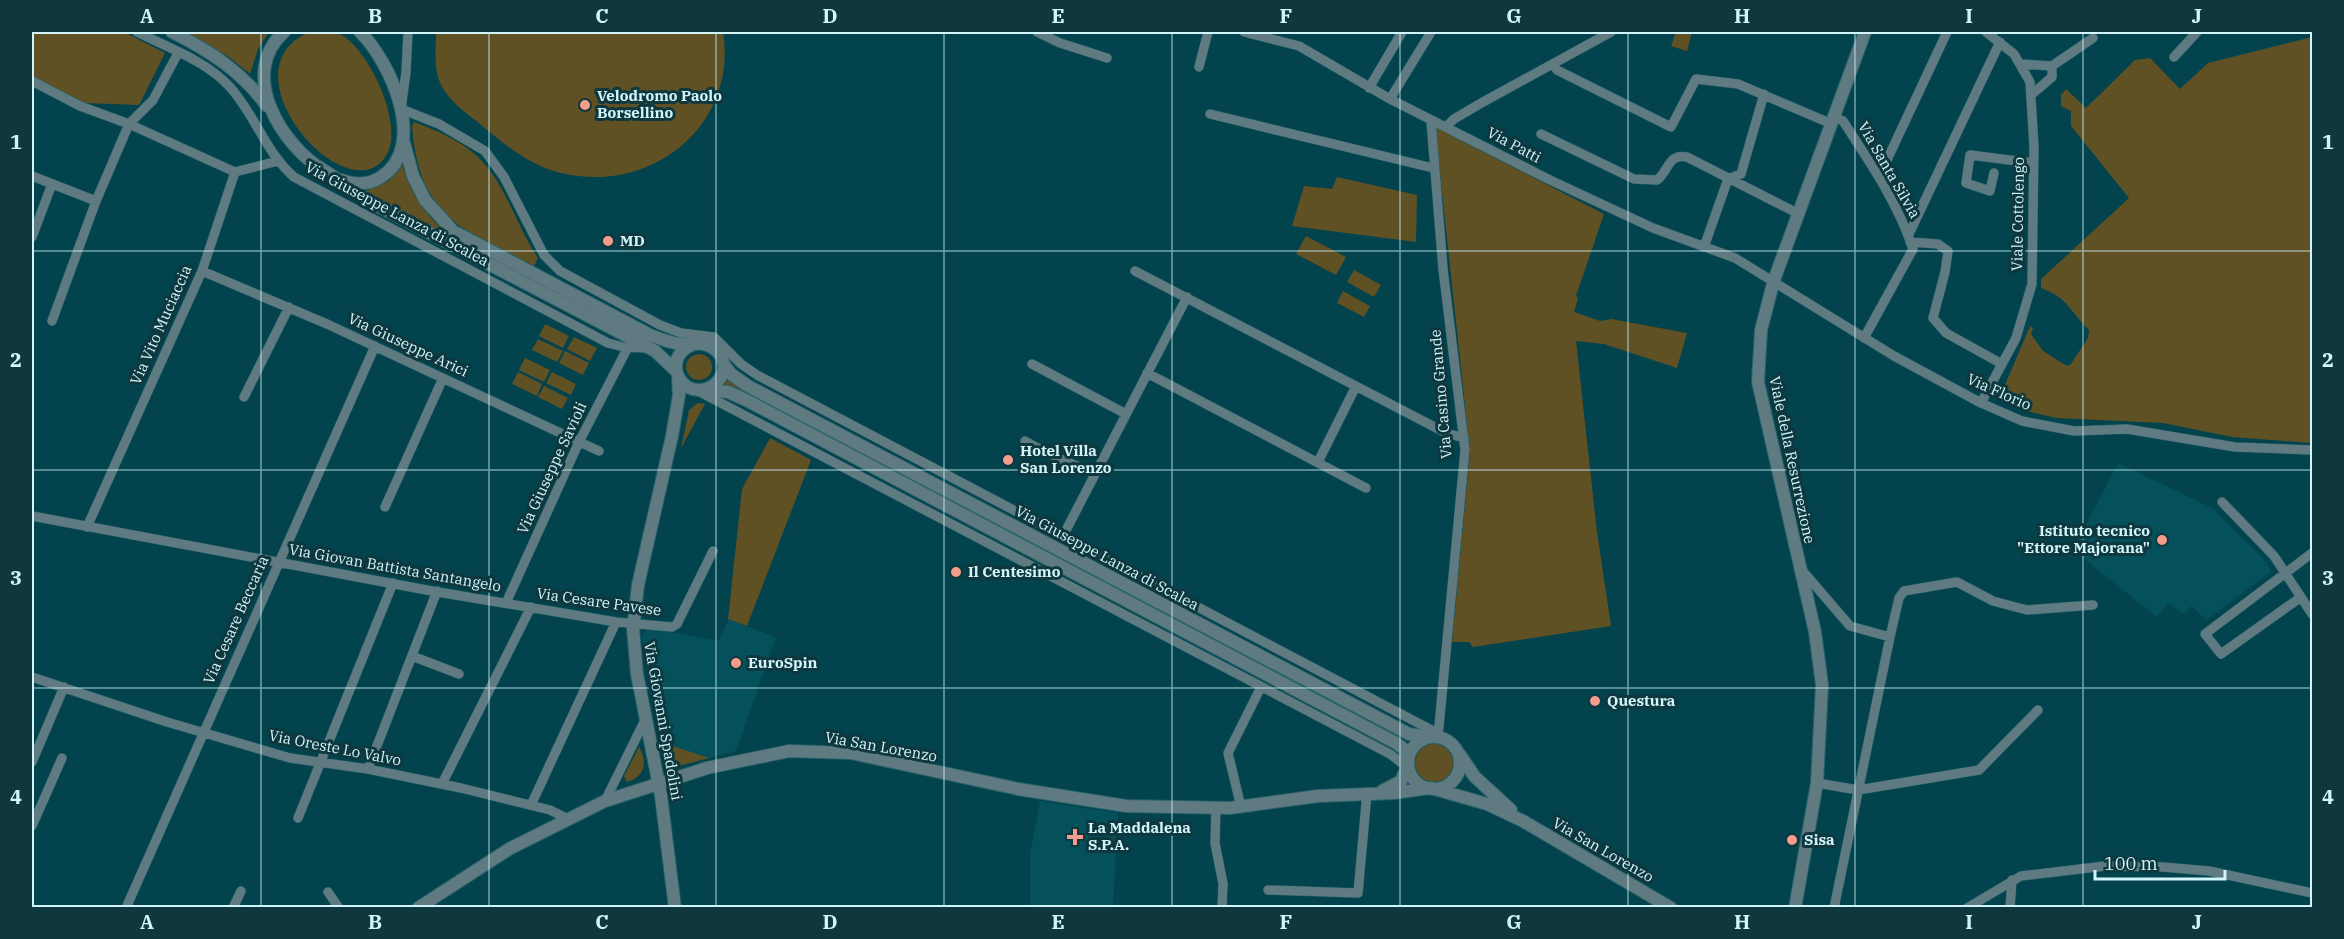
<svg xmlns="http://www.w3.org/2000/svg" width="2344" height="939" font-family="'IBM Plex Serif',serif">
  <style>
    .built { fill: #04515c }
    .green { fill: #5f5124 }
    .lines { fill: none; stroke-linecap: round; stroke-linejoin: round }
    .minor-casing { stroke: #28636c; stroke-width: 10 }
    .tertiary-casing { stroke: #28636c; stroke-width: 14 }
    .minor { stroke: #5f7b81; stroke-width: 9 }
    .tertiary { stroke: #5f7b81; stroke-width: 12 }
    .grid { fill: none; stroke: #d2f5fc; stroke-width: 1.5; stroke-opacity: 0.55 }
    .poi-dot { fill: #f49d8c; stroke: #0f373e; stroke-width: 2 }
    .labels { text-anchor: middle; stroke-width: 6; stroke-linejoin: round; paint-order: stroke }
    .poi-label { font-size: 15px; font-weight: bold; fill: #d2f5fc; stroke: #0f373e; text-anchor: start }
    .street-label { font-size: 15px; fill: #d2f5fc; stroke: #0f373e }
    .neatline { fill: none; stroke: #d2f5fc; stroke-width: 2 }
    .grid-label { font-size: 20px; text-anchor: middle; font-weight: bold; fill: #d2f5fc }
  </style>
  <rect width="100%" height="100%" fill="#03434d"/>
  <path class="built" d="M2118,463L2212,508L2262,557L2272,571L2207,620L2191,606L2184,614L2168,603L2157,617L2073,550Z
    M729,619L776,637L736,751L667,769L647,678L642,634L650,628L719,641Z
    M1040,801L1118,813L1113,907H1030V855Z"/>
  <path class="green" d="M32,32H124L165,53L139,105L85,103L32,76Z
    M184,32H269L258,49L250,74L229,57Z
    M309,32C319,32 331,29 340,34C369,49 404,124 387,154C351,219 219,72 309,32Z
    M436,32H723C738,126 651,195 561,173C529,165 505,145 480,124C464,111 444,98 438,77C434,63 436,46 436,32Z
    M1676,32H1692L1687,51L1671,46Z
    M2312,37V443L2232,437L2163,423L2056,418L2023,410L1999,399L2030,326L2033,328L2031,334L2043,351L2067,366L2071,364L2088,338L2089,330C2070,312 2069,298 2041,288V279L2129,198L2071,126V111L2061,106V95L2066,89L2086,108L2135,60L2150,58L2180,89L2208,63Z
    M414,122C436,130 466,143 482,161C507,188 517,227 538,258L534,266C461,229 419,217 412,126Z
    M1435,127L1604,214L1576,296L1578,298L1574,312L1600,321L1611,319L1687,333L1677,368L1604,344L1576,341L1597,532L1611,626L1473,647L1469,642H1452L1470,452Z
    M402,164C411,194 425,215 449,235L448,238L364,192L389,181Z
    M1337,177L1417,195L1416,242L1292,226L1304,186L1332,189Z
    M1306,236L1346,257L1336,275L1296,254Z
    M1354,270L1381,285L1374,297L1347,282Z
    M1343,291L1370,306L1364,317L1337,303Z
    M545,324L569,336L563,348L539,336Z
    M574,337L597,348L590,361L567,349Z
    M538,339L563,351L557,362L532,350Z
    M565,351L589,363L583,375L559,363Z
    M686 367a13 13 0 1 1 26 0a13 13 0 1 1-26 0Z
    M525,358L550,370L544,382L519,370Z
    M518,372L542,384L537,396L512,384Z
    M552,372L576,384L571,395L546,383Z
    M728,379L785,411L784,414L722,388Z
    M544,386L568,398L562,409L538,397Z
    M698,403L705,404L681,448L689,410Z
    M770,438L811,460L747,626L728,619L742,489Z
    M666,734L664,743L709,758L667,769L659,735Z
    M1415 763a19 19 0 1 1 38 0a19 19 0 1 1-38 0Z
    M639,747C648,762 645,777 627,782L624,776Z"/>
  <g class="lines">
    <defs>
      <path id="minor" d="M137,32C167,47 206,61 229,86C255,114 265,152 294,177L608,343L623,347L646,348
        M408,32L406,72L401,109L439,124L485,151L504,177L544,255L560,271L660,325L681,333L714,337L741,364L757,375L1437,733
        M1037,32L1060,43L1107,58
        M1244,32L1299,46L1390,99L1550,180L1653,228L1735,258L1894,356L1981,403L2022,421L2074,431L2127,429L2235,447L2312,450
        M2174,57L2197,32
        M1553,64L1557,70L1671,127L1696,79L1738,84L1832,124
        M2020,64L2052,66L2093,38
        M1199,67L1208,32
        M32,81L80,106L129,124L235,172
        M1369,88L1402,32
        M2031,95L2052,77V66
        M1390,99L1431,32
        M1210,114L1433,168
        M1835,117L1843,121C1869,161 1898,203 1913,249L1864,338
        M1431,121L1443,269L1465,450L1438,737
        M1447,126L1454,119L1483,102L1611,32
        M1541,134L1634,179L1657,180C1669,171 1668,153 1687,157L1799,214
        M1994,173L1990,191L1966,183L1970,155L2033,163
        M32,176L96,201
        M1879,177L1947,32
        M1908,236L2000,42
        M32,237L52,184
        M1910,242L1938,244L1948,251L1945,272L1933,318L1946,333L2002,364
        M1704,247L1728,179L1741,174L1764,94
        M202,271L327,324L599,451
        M1135,271L1446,433L1464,438
        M52,321L96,201L129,124L153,100L178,53
        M1032,364L1126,414
        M1147,373L1366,488
        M698,391L1390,754L1407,767
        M244,397L289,307
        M1981,403L2016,338L2032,284L2034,147L2030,82L2014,54L1986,32
        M1025,441C1047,454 1071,463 1094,474
        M1318,462L1356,386
        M2222,502L2274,556L2312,614
        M385,507L443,378
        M32,516L432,591L616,622L672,627L677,624L713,551
        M87,527L202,271L235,172L278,161
        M1063,536L1187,297
        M1801,569L1850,626L1890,637
        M2301,597L2221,654L2205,634L2312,553
        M506,603L579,442L628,347
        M412,656L459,674
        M32,677L167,722L290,758L368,769L461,788L550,810L566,818
        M32,762L64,687
        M368,769L437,591
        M1817,783L1858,790L1979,770L2038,710
        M442,784L531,607
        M605,801L646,718
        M531,805L616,622
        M1241,807L1228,753L1261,687
        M1216,809L1215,843L1223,884L1222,908
        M298,818L393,583
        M32,826L62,758
        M1268,890L1358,893L1367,793
        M328,892L339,908
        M126,908L375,346
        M233,908L241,891
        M1834,908L1890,637L1899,598L1904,591L1957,582L1993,601L2027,610L2093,605
        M1967,908L2021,876L2105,866L2163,867L2209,871L2312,893
        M2010,908L2012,880"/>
      <path id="tertiary" d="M172,32C210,51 241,71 267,106
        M284,32C237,74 282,147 326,172
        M403,139L413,176L425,200L453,231L650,335C660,339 670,343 681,344C692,345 703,341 713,348C739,366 713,400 687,387C670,373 673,351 694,344
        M319,167L374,204L655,351L675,370
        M341,180C355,185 369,185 381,177C429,146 390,61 360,32
        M723,363L731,374L748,386L1409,734L1429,737
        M708,390L728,392L746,400L1396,743L1404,749L1408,760
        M1408 763a26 26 0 1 1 52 0a26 26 0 1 1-52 0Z
        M1460,755L1475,777L1511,810
        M1431,788L1487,804L1523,821L1671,908
        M1382,791L1401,781L1407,767
        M418,908L509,849L605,801L707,768L789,751L851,753L1018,789L1126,806L1230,808L1318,796L1394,793L1429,788
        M675,908L661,796L637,674L633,629L638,585L672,436L679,395L678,377
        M1795,908L1817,783L1822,685L1815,632L1758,382L1761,330L1774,280L1865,32"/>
    </defs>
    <use href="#minor" class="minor-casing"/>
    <use href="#tertiary" class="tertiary-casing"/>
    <use href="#minor" class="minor"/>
    <use href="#tertiary" class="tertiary"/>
  </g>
  <path class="grid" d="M261,32V908M489,32V908M716,32V908M944,32V908M1172,32V908M1400,32V908M1628,32V908M1855,32V908M2083,32V908M32,251H2312M32,470H2312M32,688H2312"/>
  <g class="poi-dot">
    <circle cx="585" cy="105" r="6"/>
    <circle cx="608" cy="241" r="6"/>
    <circle cx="1008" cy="460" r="6"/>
    <circle cx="2162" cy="540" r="6"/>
    <circle cx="956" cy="572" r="6"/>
    <circle cx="736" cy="663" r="6"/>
    <circle cx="1595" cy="701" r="6"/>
    <path d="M1072 828h6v6h6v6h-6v6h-6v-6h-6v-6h6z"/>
    <circle cx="1792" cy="840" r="6"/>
  </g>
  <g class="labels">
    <g class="poi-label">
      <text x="597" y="101">Velodromo Paolo<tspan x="597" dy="17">Borsellino</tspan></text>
      <text x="620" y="246">MD</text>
      <text x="1020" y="456">Hotel Villa<tspan x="1020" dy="17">San Lorenzo</tspan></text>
      <text x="2150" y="536" text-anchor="end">Istituto tecnico<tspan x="2150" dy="17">"Ettore Majorana"</tspan></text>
      <text x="968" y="577">Il Centesimo</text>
      <text x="748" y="668">EuroSpin</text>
      <text x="1607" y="706">Questura</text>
      <text x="1088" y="833">La Maddalena<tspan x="1088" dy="17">S.P.A.</tspan></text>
      <text x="1804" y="845">Sisa</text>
    </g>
    <g class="street-label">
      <text transform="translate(1514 145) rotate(28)" y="5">Via Patti</text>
      <text transform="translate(1889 170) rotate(60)" y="5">Via Santa Silvia</text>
      <text transform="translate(397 214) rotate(28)" y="5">Via Giuseppe Lanza di Scalea</text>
      <text transform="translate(2018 214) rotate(-89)" y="5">Viale Cottolengo</text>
      <text transform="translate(161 325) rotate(-66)" y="5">Via Vito Muciaccia</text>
      <text transform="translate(408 345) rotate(25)" y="5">Via Giuseppe Arici</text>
      <text transform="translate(1999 392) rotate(24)" y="5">Via Florio</text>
      <text transform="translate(1441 394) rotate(-95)" y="5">Via Casino Grande</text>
      <text transform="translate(1792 460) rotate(78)" y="5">Viale della Resurrezione</text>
      <text transform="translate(552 468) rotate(-65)" y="5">Via Giuseppe Savioli</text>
      <text transform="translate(1107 558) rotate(28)" y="5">Via Giuseppe Lanza di Scalea</text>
      <text transform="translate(395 568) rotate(10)" y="5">Via Giovan Battista Santangelo</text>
      <text transform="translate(599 602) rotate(8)" y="5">Via Cesare Pavese</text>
      <text transform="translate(236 620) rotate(-66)" y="5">Via Cesare Beccaria</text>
      <text transform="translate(663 721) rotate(80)" y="5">Via Giovanni Spadolini</text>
      <text transform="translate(881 747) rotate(10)" y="5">Via San Lorenzo</text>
      <text transform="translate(335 748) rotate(11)" y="5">Via Oreste Lo Valvo</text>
      <text transform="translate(1603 850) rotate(30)" y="5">Via San Lorenzo</text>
    </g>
  </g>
  <rect width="2344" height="939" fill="none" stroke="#0f373e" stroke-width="66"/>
  <path d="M2095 870v9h130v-9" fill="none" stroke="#d2f5fc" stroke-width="3"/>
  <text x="2104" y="870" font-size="18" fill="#d2f5fc" stroke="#0f373e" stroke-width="4.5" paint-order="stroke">100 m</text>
  <rect x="33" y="33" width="2278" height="873" class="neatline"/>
  <g class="grid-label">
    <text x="147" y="23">A</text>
    <text x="375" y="23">B</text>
    <text x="602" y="23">C</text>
    <text x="830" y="23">D</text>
    <text x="1058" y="23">E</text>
    <text x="1286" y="23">F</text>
    <text x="1514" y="23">G</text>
    <text x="1742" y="23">H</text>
    <text x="1969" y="23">I</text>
    <text x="2197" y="23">J</text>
    <text x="16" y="149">1</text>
    <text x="2328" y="149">1</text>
    <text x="16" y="367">2</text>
    <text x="2328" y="367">2</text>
    <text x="16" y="585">3</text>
    <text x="2328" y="585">3</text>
    <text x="16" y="804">4</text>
    <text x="2328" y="804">4</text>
    <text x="147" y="929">A</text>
    <text x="375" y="929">B</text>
    <text x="602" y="929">C</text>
    <text x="830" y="929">D</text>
    <text x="1058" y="929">E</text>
    <text x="1286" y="929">F</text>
    <text x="1514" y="929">G</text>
    <text x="1742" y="929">H</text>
    <text x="1969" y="929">I</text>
    <text x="2197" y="929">J</text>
  </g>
</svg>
